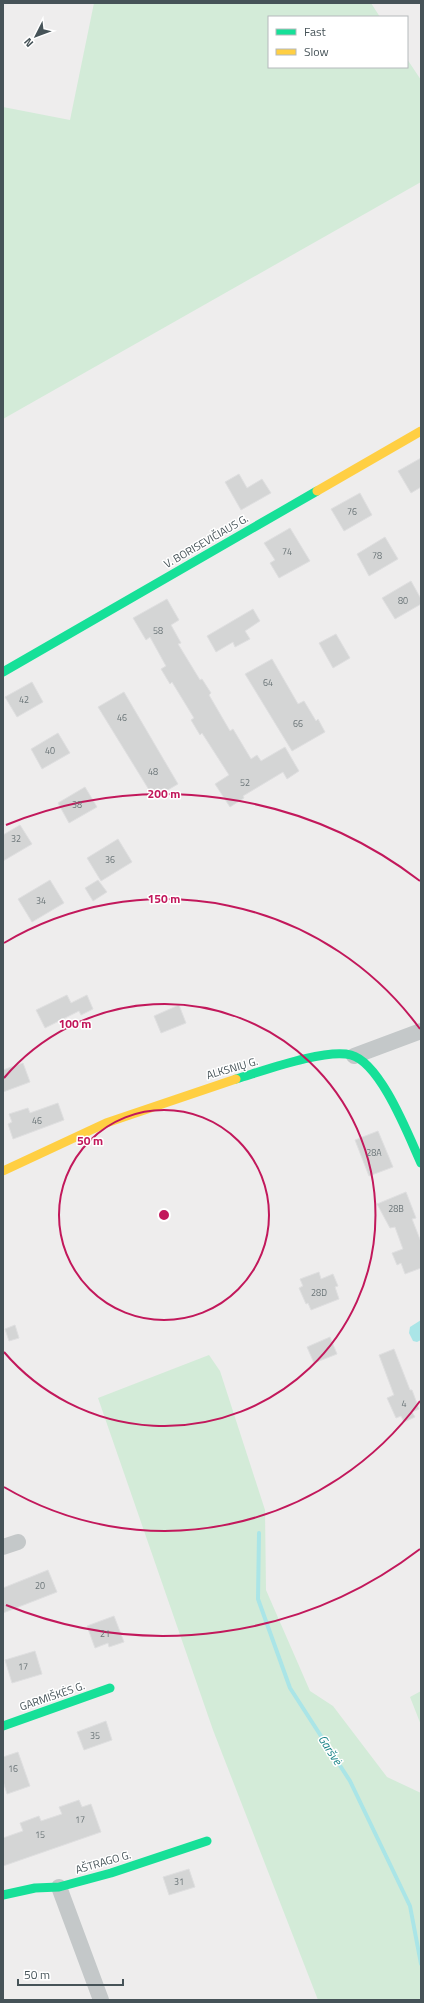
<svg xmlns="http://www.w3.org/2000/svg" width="424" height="2003" font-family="'Titillium Web',sans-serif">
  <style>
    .green { fill: #d3ebd8 }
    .water { fill: #aae5e7 }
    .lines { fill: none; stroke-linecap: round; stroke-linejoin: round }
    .stream { stroke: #aae5e7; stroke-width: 4 }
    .building { fill: #d4d5d5; stroke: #dfdfe0 }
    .street { stroke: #c4c8c9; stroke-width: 16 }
    .fast { stroke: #16e098; stroke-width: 9 }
    .slow { stroke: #ffcf43; stroke-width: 9 }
    .ring { fill: none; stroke: #c2185b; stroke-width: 2 }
    .labels { text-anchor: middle; stroke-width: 3; stroke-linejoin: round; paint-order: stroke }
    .number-label { font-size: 9px; fill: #6b7578 }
    .street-label { font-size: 11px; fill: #465358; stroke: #fff }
    .water-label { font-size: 12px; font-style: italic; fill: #168285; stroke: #fff }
    .centre { fill: #c2185b; stroke: #fff; stroke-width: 2 }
    .ring-label { font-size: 12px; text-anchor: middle; font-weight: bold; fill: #c2185b; stroke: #fff; stroke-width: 3; stroke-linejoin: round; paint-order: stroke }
  </style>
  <rect width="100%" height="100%" fill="#eeeded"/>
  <path class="green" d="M94,3H371L380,17H269V67H407V59L421,80V182L3,419V107L70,120Z
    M209,1355L220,1371L265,1510L266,1590L310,1691L333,1706L387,1777L421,1793V2000H318L213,1730L98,1398Z
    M421,1691V1725L410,1697Z"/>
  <path class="water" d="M421,1320V1340L417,1342L413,1341L409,1333L410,1327Z"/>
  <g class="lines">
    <path class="stream" d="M259,1533L258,1599L290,1688L350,1781L410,1906L421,1964"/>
  </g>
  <path class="building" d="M421,458V487L411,493L398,471Z
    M239,474L247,488L262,479L271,493L241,510L225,482Z
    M360,493L372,515L344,531L331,509Z
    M290,528L310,561L279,578L270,563L275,560L264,543Z
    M385,537L398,559L369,576L357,554Z
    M411,581L421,599V604L395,619L382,598Z
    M167,599L179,620L171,625L181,643L178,644L200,680L202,679L211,693L209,695L230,731L233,729L251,759L257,755L261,761L285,747L299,771L287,779L283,772L243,796L244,798L230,807L215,784L229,775L202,733L200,735L191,720L194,718L172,682L170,684L161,669L166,666L150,637L146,640L133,618Z
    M253,609L260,621L245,631L250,639L235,647L233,642L216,652L207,636Z
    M336,634L350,658L333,668L319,643Z
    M272,659L298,704L304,701L316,721L318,719L325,732L292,751L245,674Z
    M32,682L43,702L17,717L5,697Z
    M124,692L178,784L154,798L98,707Z
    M58,733L70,753L42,769L31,749Z
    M85,787L97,807L69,823L58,803Z
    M20,825L32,844L3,861V835Z
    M118,839L132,862L101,881L87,858Z
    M50,880L64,903L32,922L18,899Z
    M98,880L107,892L93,901L85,888Z
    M67,995L71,1003L87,995L93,1009L81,1015L79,1011L45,1028L36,1010Z
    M179,1005L186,1023L161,1033L154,1016Z
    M23,1063L30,1082L3,1092V1070Z
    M58,1103L64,1120L13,1139L8,1124L12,1122L9,1114L28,1108L30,1113Z
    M378,1131L393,1167L369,1176L355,1140Z
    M406,1192L416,1218L412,1219L421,1242V1268L405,1274L401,1263L397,1265L392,1253L403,1249L395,1227L390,1228L377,1204Z
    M319,1272L321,1279L333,1274L338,1286L335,1287L339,1299L311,1310L308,1303L306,1304L299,1288L303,1286L300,1279Z
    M15,1325L19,1338L9,1341L5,1329Z
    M330,1337L337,1354L314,1363L307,1347Z
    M394,1349L410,1390H412L419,1409L412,1412L415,1417L404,1422L401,1416L396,1418L387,1398L394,1395L379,1355Z
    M48,1570L57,1592L3,1613V1588Z
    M114,1616L124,1642L109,1647L108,1643L95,1648L87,1626Z
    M35,1651L42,1674L12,1683L5,1660Z
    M106,1721L112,1740L84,1750L77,1732Z
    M18,1752L30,1786L7,1794L3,1781V1757Z
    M79,1800L82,1807L91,1804L101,1832L3,1866V1838L23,1831L20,1823L39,1816L41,1821L62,1814L59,1807Z
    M189,1869L195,1887L169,1895L163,1877Z"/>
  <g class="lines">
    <path class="street" d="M354,1056L421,1031
      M3,1547L18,1542
      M59,1887L101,2000"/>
    <path class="fast" d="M3,672L317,491
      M236,1079C263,1071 326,1048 351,1055C381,1063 409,1137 421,1163
      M3,1726L110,1688
      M3,1895L35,1888L59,1887L111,1873L207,1841"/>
    <path class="slow" d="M317,491L421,431
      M3,1171L106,1123L236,1079"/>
  </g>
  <g class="ring">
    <circle cx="164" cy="1215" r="105"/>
    <path d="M4 1078A211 211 0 1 1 4 1352"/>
    <path d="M420 1401A316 316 0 0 1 4 1487M4 943A316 316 0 0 1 420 1029"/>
    <path d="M420 1549A421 421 0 0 1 6 1605M6 825A421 421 0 0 1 420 881"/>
  </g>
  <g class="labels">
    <g class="number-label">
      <text x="352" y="515">76</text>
      <text x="287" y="555">74</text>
      <text x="377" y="559">78</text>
      <text x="403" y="604">80</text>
      <text x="158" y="634">58</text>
      <text x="268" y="686">64</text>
      <text x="24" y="703">42</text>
      <text x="122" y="721">46</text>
      <text x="298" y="727">66</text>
      <text x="50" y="754">40</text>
      <text x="153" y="775">48</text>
      <text x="245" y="786">52</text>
      <text x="77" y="808">38</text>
      <text x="16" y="842">32</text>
      <text x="110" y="863">36</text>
      <text x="41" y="904">34</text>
      <text x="37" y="1124">46</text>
      <text x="374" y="1156">28A</text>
      <text x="396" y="1212">28B</text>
      <text x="319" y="1296">28D</text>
      <text x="404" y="1407">4</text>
      <text x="40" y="1589">20</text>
      <text x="105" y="1637">21</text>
      <text x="23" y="1670">17</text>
      <text x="95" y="1739">35</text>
      <text x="13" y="1772">16</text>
      <text x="80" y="1823">17</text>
      <text x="40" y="1838">15</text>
      <text x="179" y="1885">31</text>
    </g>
    <g class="street-label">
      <text transform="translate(206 541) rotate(-30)" y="4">V. BORISEVIČIAUS G.</text>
      <text transform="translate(232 1068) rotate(-16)" y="4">ALKSNIŲ G.</text>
      <text transform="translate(52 1696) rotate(-19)" y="4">GARMIŠKĖS G.</text>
      <text transform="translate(103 1862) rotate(-16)" y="4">AŠTRAGO G.</text>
    </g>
    <g class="water-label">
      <text transform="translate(330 1750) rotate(57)" y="4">Garšvė</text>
    </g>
  </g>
  <circle cx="164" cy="1215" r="6" class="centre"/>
  <g class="ring-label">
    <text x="164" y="798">200 m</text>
    <text x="164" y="903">150 m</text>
    <text x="75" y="1028">100 m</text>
    <text x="90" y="1145">50 m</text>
  </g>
  <rect width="424" height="2003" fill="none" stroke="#465358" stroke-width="8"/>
  <rect x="268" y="16" width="140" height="52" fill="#ffffff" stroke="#b5babc"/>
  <rect x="276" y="29" width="20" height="6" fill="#16e098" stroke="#b5babc"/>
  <text x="304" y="36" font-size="12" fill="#465358">Fast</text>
  <rect x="276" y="49" width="20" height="6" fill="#ffcf43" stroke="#b5babc"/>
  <text x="304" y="56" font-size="12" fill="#465358">Slow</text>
  <g transform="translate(36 36) rotate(228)" stroke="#ffffff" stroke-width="3" paint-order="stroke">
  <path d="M0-3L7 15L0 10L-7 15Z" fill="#465358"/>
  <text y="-6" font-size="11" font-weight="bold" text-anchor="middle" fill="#465358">N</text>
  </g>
  <path d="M18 1979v6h105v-6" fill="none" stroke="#465358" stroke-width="2"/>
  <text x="24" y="1979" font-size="12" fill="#465358" stroke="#ffffff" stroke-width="3" paint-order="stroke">50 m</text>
</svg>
